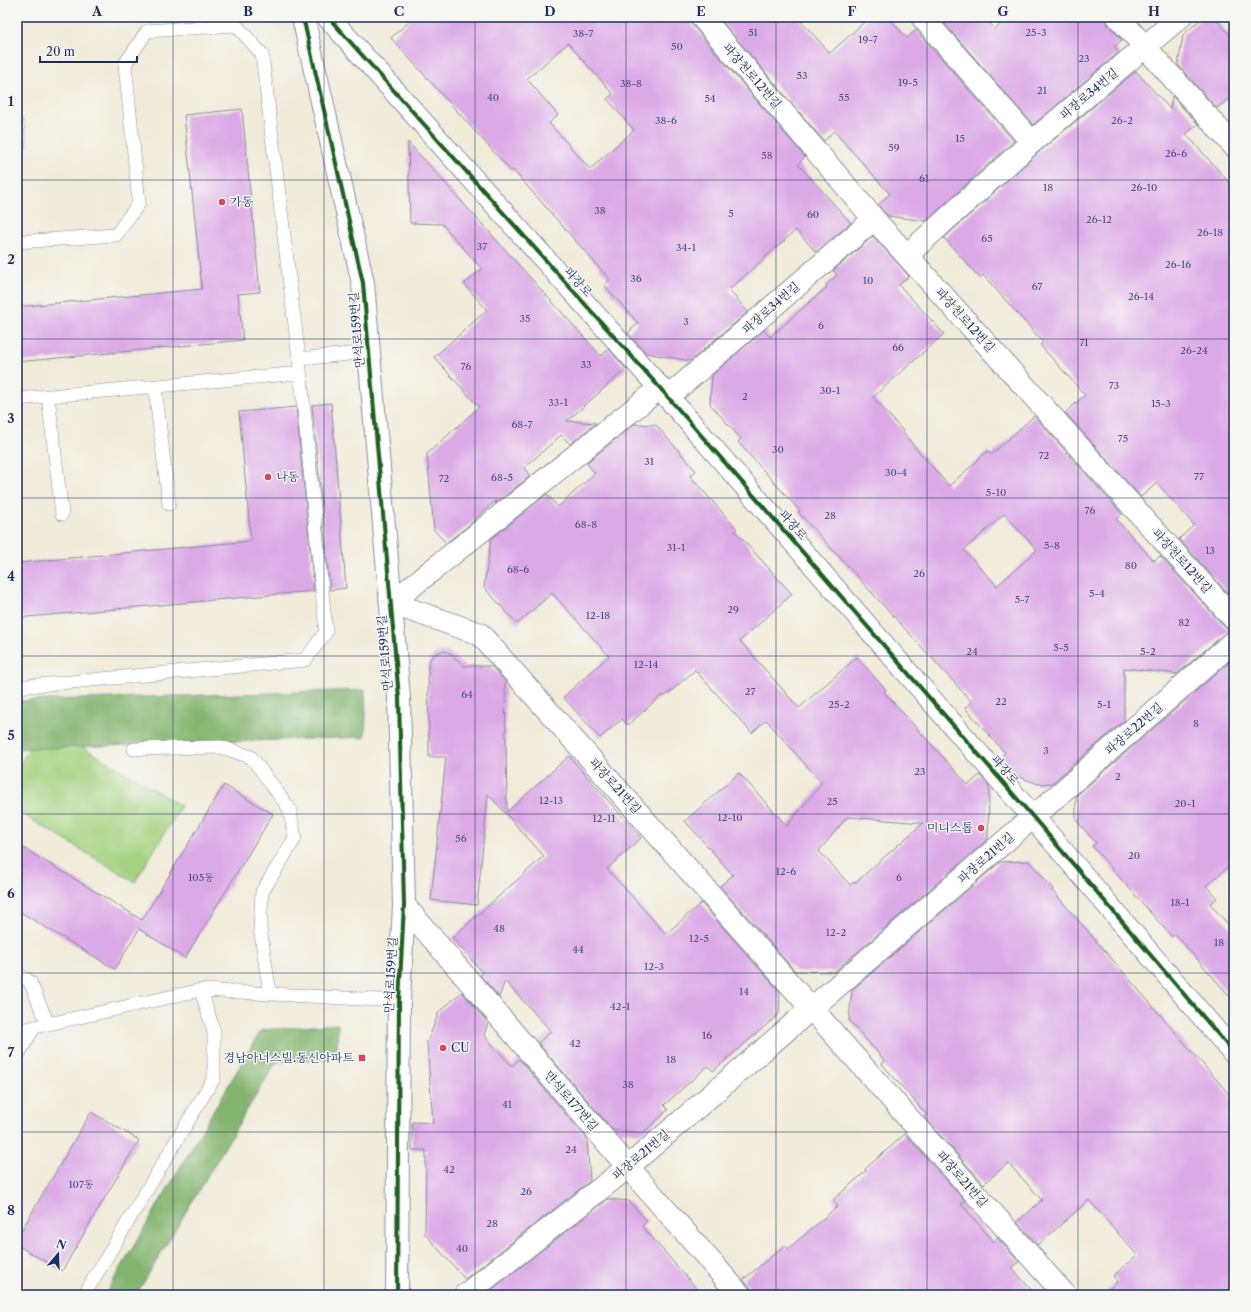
<svg xmlns="http://www.w3.org/2000/svg" width="1251" height="1312" font-family="'Libre Caslon Text','Noto Serif KR',serif">
  <style>
    .green { fill: #a5d381; stroke: #608170 }
    .forest { fill: #84b56f; stroke: #507266 }
    .building { fill: #dca9e7; fill-rule: evenodd }
    .lines { fill: none; stroke-linecap: round; stroke-linejoin: round }
    .service-casing { stroke: #868d9c; stroke-width: 14 }
    .minor-casing { stroke: #868d9c; stroke-width: 24 }
    .tertiary-casing { stroke: #868d9c; stroke-width: 24 }
    .service { stroke: #fff; stroke-width: 13 }
    .minor { stroke: #fff; stroke-width: 22 }
    .tertiary { stroke: #fff; stroke-width: 22 }
    .cycleway-casing { stroke: #f6f6f2; stroke-width: 6 }
    .cycleway { stroke: #1b5e20; stroke-width: 4 }
    .grid { fill: none; stroke: #1b2f5e; stroke-width: 1; stroke-opacity: 0.55 }
    .poi-dot { fill: #d1495b; stroke: #f6f6f2; stroke-width: 1.5 }
    .labels { text-anchor: middle; stroke-width: 3; stroke-linejoin: round; paint-order: stroke }
    .number-label { font-size: 10px; fill: #4b4e80 }
    .street-label { font-size: 12px; fill: #1b2f5e; stroke: #f6f6f2 }
    .poi-label { font-size: 12px; fill: #1b2f5e; stroke: #f6f6f2; text-anchor: start }
    .neatline { fill: none; stroke: #1b2f5e; stroke-width: 1.5 }
    .grid-label { font-size: 13px; text-anchor: middle; font-weight: bold; fill: #1b2f5e }
  </style>
  <rect width="100%" height="100%" fill="#f6f6f2"/>
  <filter id="ink" filterUnits="userSpaceOnUse"><feTurbulence type="fractalNoise" baseFrequency=".025" numOctaves="2"/><feDisplacementMap in="SourceGraphic" scale="8" xChannelSelector="R" yChannelSelector="G"/><feConvolveMatrix kernelMatrix="1 2 1 2 8 2 1 2 1" color-interpolation-filters="sRGB"/></filter>
  <filter id="wash" filterUnits="userSpaceOnUse"><feTurbulence type="fractalNoise" baseFrequency=".012" numOctaves="4" result="noise"/><feDisplacementMap in="SourceGraphic" scale="16" xChannelSelector="R" yChannelSelector="G"/><feGaussianBlur stdDeviation="0.9" result="paint"/><feColorMatrix in="noise" values="0 0 0 0 0 0 0 0 0 0 0 0 0 0 0 0 0 1.4 0 .05"/><feComposite in="paint" operator="in"/></filter>
  <g filter="url(#wash)">
    <rect width="100%" height="100%" fill="#f1ebd9"/>
    <path class="green" d="M44,724L181,806L135,882L17,811V769Z"/>
    <path class="forest" d="M365,690L366,714L365,737L17,749V701Z
      M338,1024L337,1058L276,1062L136,1295H105L261,1030Z"/>
    <g id="blocks">
      <path class="building" d="M414,17H690L692,25L805,157L798,164L851,223L816,252L796,230L729,290L748,312L690,361L646,353L628,333L638,323L604,285L610,280L513,170L511,171L391,38ZM568,43L613,94L607,99L634,130L590,169L549,123L558,115L527,79Z
        M718,17H797L830,53L870,17H888L907,38L916,30L1014,141L926,221L888,216L878,205L890,194L834,131L824,141Z
        M939,17H984L995,29L1009,17H1106L1108,25L1122,40L1114,47L1119,52L1033,125Z
        M1203,17H1214L1234,40V94L1217,108L1178,65L1183,35Z
        M1136,71L1170,109L1172,96L1198,124L1186,134L1234,188V600L1179,539L1194,525L1157,483L1141,497L1065,413L1085,395L1040,345L1043,342L983,275L980,278L944,238L1040,151Z
        M242,109L260,292L238,294L243,340L17,362V307L202,289L184,115Z
        M408,142L601,356L609,349L626,369L567,421L596,423L570,444L561,435L524,468L530,476L495,504L496,500L468,526L446,543L434,530L427,454L479,407L434,357L487,310L464,284L482,269L442,224L410,223Z
        M873,236L909,276L899,285L944,334L873,397L903,431L902,432L949,486L988,451L991,455L1034,416L1122,514L1116,519L1154,561L1160,556L1225,627L1229,630L1177,674L1124,668V721L1052,783L1038,784L1012,774L999,759L1005,753L965,708L972,702L798,512L800,511L738,442L741,439L710,404L712,375L764,330L770,337L827,287L826,285L837,275L833,271ZM1004,514L1037,550L997,586L964,550Z
        M331,403L346,588L330,590L312,405Z
        M296,407L314,591L17,618V563L251,541L239,412Z
        M634,424L656,425L696,471L690,476L737,529L735,531L792,594L740,641L799,708L857,657L886,690L884,692L968,785L980,775L989,786L988,839L834,972L795,971L720,886L733,875L685,821L739,773L787,826L822,783L766,720L752,733L695,670L664,697L662,695L628,725L622,719L600,738L563,697L609,656L552,593L517,624L484,587L491,539L547,494L558,507L595,473L586,463ZM847,817L923,823L855,883L854,882L850,885L819,851Z
        M443,651L450,653L464,666H491L505,681L507,812L569,756L641,838L607,869L666,934L701,903L780,992L779,1014L713,1071L708,1066L664,1105L668,1110L643,1133L613,1130L538,1043L551,1031L505,981L499,997L480,975L483,973L452,938L544,856L488,794L477,905L431,900L446,757H429L428,667L430,659L435,654Z
        M1234,658V862L1206,886L1217,898L1210,904L1234,931V1001L1175,934L1172,937L1092,846L1096,843L1076,820V796Z
        M224,785L273,814L185,958L139,929L115,969L17,910V844L142,920Z
        M1029,861L1053,889L1052,890L1234,1100V1295H1102L1118,1281L1113,1276L1137,1255L1089,1200L1038,1245L1017,1222L1042,1200L1008,1163L984,1184L924,1117L927,1115L882,1064L885,1061L849,1020L852,990L1000,862Z
        M462,992L488,1023L484,1035L512,1066L519,1059L587,1139L590,1181L465,1279L425,1234L426,1150H412V1122L433,1123L427,1043L439,1012Z
        M91,1112L139,1140L62,1271L17,1245V1238Z
        M905,1134L965,1201L961,1204L994,1242L998,1238L1019,1262L1012,1268L1036,1295H752L750,1287L743,1280L785,1245L788,1249L838,1206L833,1200L866,1171L865,1169Z
        M608,1199L629,1201L647,1221L642,1226L702,1295H485Z"/>
    </g>
  </g>
  <g filter="url(#ink)">
    <use href="#blocks" fill-opacity="0" stroke="#868d9c" stroke-width="1"/>
    <g class="lines">
      <defs>
        <path id="service" d="M17,124L19,147
          M17,242L116,235L139,203L125,64L147,31L236,25L262,54L299,359L326,632L305,660L17,687
          M299,359L369,352
          M155,387L169,504
          M48,396L62,514
          M17,399L300,373
          M134,749L221,747L251,757L289,808L295,838L262,892L260,928L270,994
          M17,973L30,982L48,1024
          M17,1031L201,990L399,1001
          M17,1056L34,1028
          M84,1295L214,1078V1032L201,990"/>
        <path id="minor" d="M328,17L660,388L1033,817L1234,1053
          M702,17L874,219L1234,619
          M922,17L1032,142
          M1118,17L1234,146
          M907,255L1032,142L1180,17
          M668,397L874,219
          M391,603L480,634L1065,1295
          M391,603L660,388
          M404,905L628,1167L740,1295
          M465,1295L628,1167L1033,817L1234,641"/>
        <path id="tertiary" d="M303,17L363,283L399,698L404,905L399,1001L397,1295"/>
      </defs>
      <use href="#service" class="service-casing"/>
      <use href="#minor" class="minor-casing"/>
      <use href="#tertiary" class="tertiary-casing"/>
      <use href="#service" class="service"/>
      <use href="#minor" class="minor"/>
      <use href="#tertiary" class="tertiary"/>
      <defs>
        <path id="cycleway" d="M303,17L363,283L399,698L404,905L399,1001L397,1295
          M328,17L660,388L1033,817L1234,1053"/>
      </defs>
      <use href="#cycleway" class="cycleway-casing"/>
      <use href="#cycleway" class="cycleway"/>
    </g>
  </g>
  <path class="grid" d="M173,17V1295M324,17V1295M475,17V1295M626,17V1295M776,17V1295M927,17V1295M1078,17V1295M17,180H1234M17,339H1234M17,498H1234M17,656H1234M17,814H1234M17,973H1234M17,1132H1234"/>
  <g class="poi-dot">
    <circle cx="222" cy="202" r="4"/>
    <circle cx="268" cy="477" r="4"/>
    <circle cx="981" cy="828" r="4"/>
    <circle cx="443" cy="1048" r="4"/>
    <rect x="358" y="1054" width="8" height="8" rx="2"/>
  </g>
  <g class="labels">
    <g class="number-label">
      <text x="753" y="36">51</text>
      <text x="1036" y="36">25-3</text>
      <text x="583" y="37">38-7</text>
      <text x="868" y="43">19-7</text>
      <text x="677" y="50">50</text>
      <text x="1084" y="62">23</text>
      <text x="802" y="79">53</text>
      <text x="908" y="86">19-5</text>
      <text x="631" y="87">38-8</text>
      <text x="1042" y="94">21</text>
      <text x="493" y="101">40</text>
      <text x="844" y="101">55</text>
      <text x="710" y="102">54</text>
      <text x="666" y="124">38-6</text>
      <text x="1122" y="124">26-2</text>
      <text x="960" y="142">15</text>
      <text x="894" y="151">59</text>
      <text x="1176" y="157">26-6</text>
      <text x="767" y="159">58</text>
      <text x="924" y="182">61</text>
      <text x="1048" y="191">18</text>
      <text x="1144" y="191">26-10</text>
      <text x="600" y="214">38</text>
      <text x="731" y="217">5</text>
      <text x="813" y="218">60</text>
      <text x="1099" y="223">26-12</text>
      <text x="1210" y="236">26-18</text>
      <text x="987" y="242">65</text>
      <text x="482" y="250">37</text>
      <text x="686" y="251">34-1</text>
      <text x="1178" y="268">26-16</text>
      <text x="636" y="282">36</text>
      <text x="868" y="284">10</text>
      <text x="1037" y="290">67</text>
      <text x="1141" y="300">26-14</text>
      <text x="525" y="322">35</text>
      <text x="686" y="325">3</text>
      <text x="821" y="329">6</text>
      <text x="1084" y="346">71</text>
      <text x="898" y="351">66</text>
      <text x="1194" y="354">26-24</text>
      <text x="586" y="368">33</text>
      <text x="466" y="370">76</text>
      <text x="1114" y="389">73</text>
      <text x="830" y="394">30-1</text>
      <text x="745" y="400">2</text>
      <text x="558" y="406">33-1</text>
      <text x="1161" y="407">15-3</text>
      <text x="522" y="428">68-7</text>
      <text x="1123" y="442">75</text>
      <text x="778" y="453">30</text>
      <text x="1044" y="459">72</text>
      <text x="649" y="465">31</text>
      <text x="896" y="476">30-4</text>
      <text x="1199" y="480">77</text>
      <text x="502" y="481">68-5</text>
      <text x="444" y="482">72</text>
      <text x="996" y="496">5-10</text>
      <text x="1090" y="514">76</text>
      <text x="830" y="519">28</text>
      <text x="586" y="528">68-8</text>
      <text x="1052" y="549">5-8</text>
      <text x="676" y="551">31-1</text>
      <text x="1210" y="554">13</text>
      <text x="1131" y="569">80</text>
      <text x="518" y="573">68-6</text>
      <text x="919" y="577">26</text>
      <text x="1097" y="597">5-4</text>
      <text x="1022" y="603">5-7</text>
      <text x="733" y="613">29</text>
      <text x="598" y="619">12-18</text>
      <text x="1184" y="626">82</text>
      <text x="1061" y="651">5-5</text>
      <text x="972" y="655">24</text>
      <text x="1148" y="655">5-2</text>
      <text x="646" y="668">12-14</text>
      <text x="750" y="695">27</text>
      <text x="467" y="698">64</text>
      <text x="1001" y="705">22</text>
      <text x="839" y="708">25-2</text>
      <text x="1104" y="708">5-1</text>
      <text x="1196" y="727">8</text>
      <text x="1046" y="754">3</text>
      <text x="920" y="775">23</text>
      <text x="1118" y="780">2</text>
      <text x="551" y="804">12-13</text>
      <text x="832" y="805">25</text>
      <text x="1185" y="807">20-1</text>
      <text x="730" y="821">12-10</text>
      <text x="604" y="822">12-11</text>
      <text x="461" y="842">56</text>
      <text x="1134" y="859">20</text>
      <text x="786" y="875">12-6</text>
      <text x="201" y="881">105동</text>
      <text x="899" y="881">6</text>
      <text x="1180" y="906">18-1</text>
      <text x="499" y="932">48</text>
      <text x="836" y="936">12-2</text>
      <text x="699" y="942">12-5</text>
      <text x="1219" y="946">18</text>
      <text x="578" y="953">44</text>
      <text x="654" y="970">12-3</text>
      <text x="744" y="995">14</text>
      <text x="620" y="1010">42-1</text>
      <text x="707" y="1039">16</text>
      <text x="575" y="1047">42</text>
      <text x="671" y="1063">18</text>
      <text x="628" y="1088">38</text>
      <text x="507" y="1108">41</text>
      <text x="571" y="1153">24</text>
      <text x="449" y="1173">42</text>
      <text x="81" y="1188">107동</text>
      <text x="526" y="1195">26</text>
      <text x="492" y="1227">28</text>
      <text x="462" y="1252">40</text>
    </g>
    <g class="street-label">
      <text transform="translate(752 76) rotate(49)" y="4">파장천로12번길</text>
      <text transform="translate(1089 94) rotate(-40)" y="4">파장로34번길</text>
      <text transform="translate(578 282) rotate(48)" y="4">파장로</text>
      <text transform="translate(771 308) rotate(-41)" y="4">파장로34번길</text>
      <text transform="translate(965 320) rotate(48)" y="4">파장천로12번길</text>
      <text transform="translate(357 330) rotate(-95)" y="4">만석로159번길</text>
      <text transform="translate(793 525) rotate(49)" y="4">파장로</text>
      <text transform="translate(1182 561) rotate(48)" y="4">파장천로12번길</text>
      <text transform="translate(385 653) rotate(-95)" y="4">만석로159번길</text>
      <text transform="translate(1134 729) rotate(-41)" y="4">파장로22번길</text>
      <text transform="translate(1005 770) rotate(49)" y="4">파장로</text>
      <text transform="translate(615 786) rotate(48)" y="4">파장로21번길</text>
      <text transform="translate(986 858) rotate(-41)" y="4">파장로21번길</text>
      <text transform="translate(391 975) rotate(-87)" y="4">만석로159번길</text>
      <text transform="translate(571 1101) rotate(49)" y="4">만석로177번길</text>
      <text transform="translate(641 1155) rotate(-40)" y="4">파장로21번길</text>
      <text transform="translate(962 1179) rotate(49)" y="4">파장로21번길</text>
    </g>
    <g class="poi-label">
      <text x="230" y="206">가동</text>
      <text x="276" y="481">나동</text>
      <text x="973" y="832" text-anchor="end">미니스톱</text>
      <text x="451" y="1052">CU</text>
      <text x="354" y="1062" text-anchor="end">경남아너스빌.동신아파트</text>
    </g>
  </g>
  <rect width="1251" height="1312" fill="none" stroke="#f6f6f2" stroke-width="44"/>
  <g transform="translate(58 1254) rotate(19)" stroke="#f6f6f2" stroke-width="3" paint-order="stroke">
  <path d="M0-3L7 15L0 10L-7 15Z" fill="#1b2f5e"/>
  <text y="-6" font-size="11" font-weight="bold" text-anchor="middle" fill="#1b2f5e">N</text>
  </g>
  <path d="M40 56v6h97v-6" fill="none" stroke="#1b2f5e" stroke-width="2"/>
  <text x="46" y="56" font-size="12" fill="#1b2f5e" stroke="#f6f6f2" stroke-width="3" paint-order="stroke">20 m</text>
  <rect x="22" y="22" width="1207" height="1268" class="neatline"/>
  <g class="grid-label">
    <text x="97" y="16">A</text>
    <text x="248" y="16">B</text>
    <text x="399" y="16">C</text>
    <text x="550" y="16">D</text>
    <text x="701" y="16">E</text>
    <text x="852" y="16">F</text>
    <text x="1003" y="16">G</text>
    <text x="1154" y="16">H</text>
    <text x="11" y="106">1</text>
    <text x="11" y="264">2</text>
    <text x="11" y="423">3</text>
    <text x="11" y="581">4</text>
    <text x="11" y="740">5</text>
    <text x="11" y="898">6</text>
    <text x="11" y="1057">7</text>
    <text x="11" y="1215">8</text>
  </g>
</svg>
